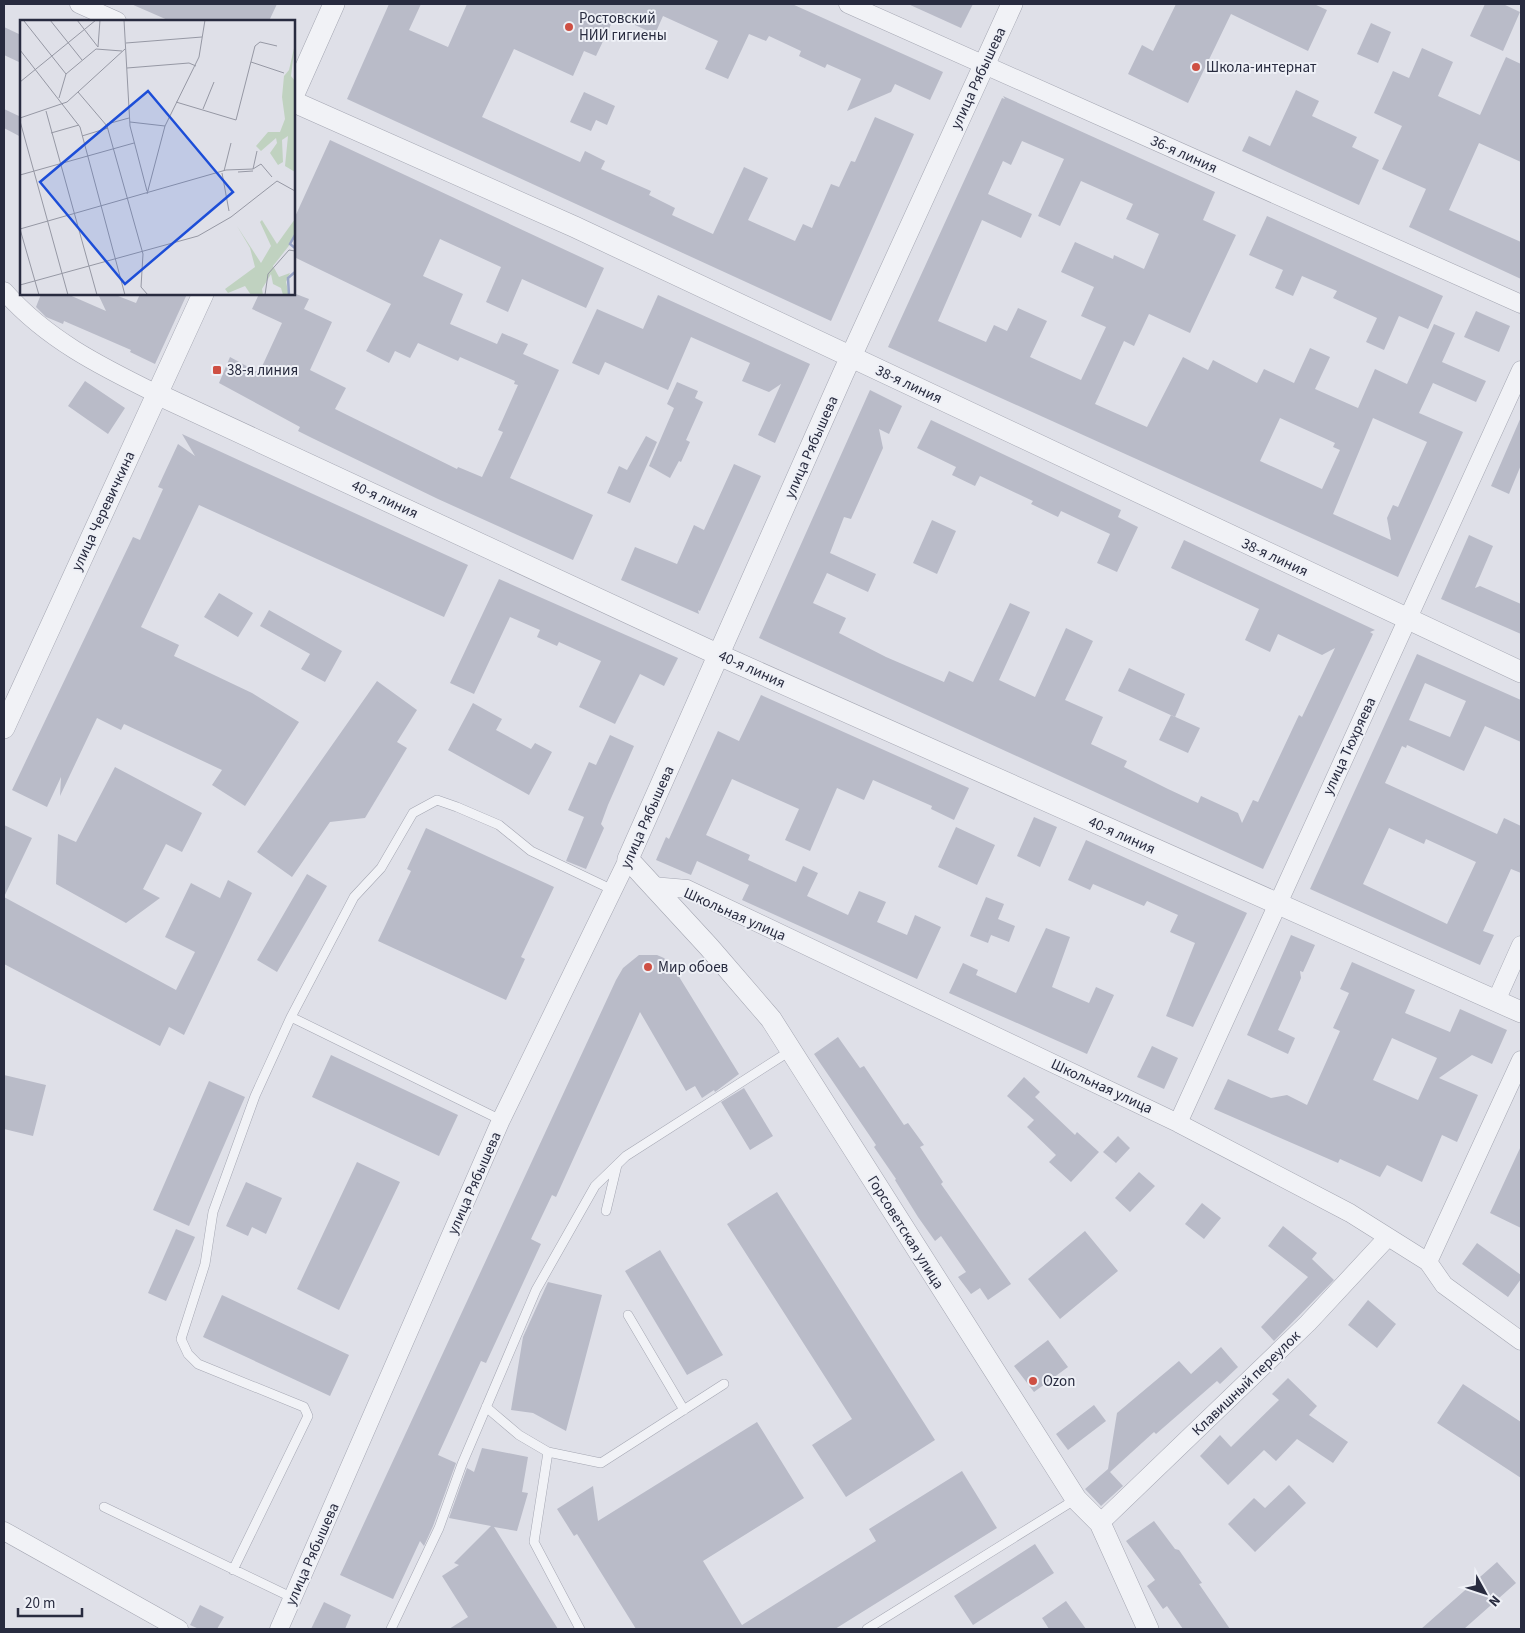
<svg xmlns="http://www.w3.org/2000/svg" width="1525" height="1633" font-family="'Source Sans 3',sans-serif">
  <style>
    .building { fill: #b9bbc8; fill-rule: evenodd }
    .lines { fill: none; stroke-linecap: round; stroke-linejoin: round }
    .service-casing { stroke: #a4a6b2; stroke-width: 10 }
    .minor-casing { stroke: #a4a6b2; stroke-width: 19 }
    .tertiary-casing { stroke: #a4a6b2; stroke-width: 22 }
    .service { stroke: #f1f2f6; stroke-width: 9 }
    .minor { stroke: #f1f2f6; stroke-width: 18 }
    .tertiary { stroke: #f1f2f6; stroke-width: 21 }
    .poi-dot { fill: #ce4f43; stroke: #eef0f6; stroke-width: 2 }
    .labels { text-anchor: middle; stroke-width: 4; stroke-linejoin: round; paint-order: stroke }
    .poi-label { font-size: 15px; fill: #282b3f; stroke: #eef0f6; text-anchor: start }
    .street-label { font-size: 15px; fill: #282b3f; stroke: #eef0f6 }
    .inset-river { fill: none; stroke: #9aa5c8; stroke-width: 2.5 }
    .inset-road { fill: none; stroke: #9698a4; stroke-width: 1 }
    .view { fill: #1d4ed8; fill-opacity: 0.15; stroke: #1d4ed8; stroke-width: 2.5 }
    .inset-edge { fill: none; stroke: #282b3f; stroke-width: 2.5 }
  </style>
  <rect width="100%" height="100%" fill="#dfe0e8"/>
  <path class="building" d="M131,4H277L269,21H170Z
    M389,4H421L409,30L448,47L467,4H792L943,72L930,100L895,84L891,92L847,111L861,79L827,64L825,68L799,56L801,51L769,36L766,41L749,34L728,79L705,69L718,41L663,16L655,34L615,16L596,56L584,51L573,76L514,49L482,117L580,162L585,151L605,161L601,169L651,191L649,195L675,208L672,215L713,234L744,167L768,178L748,220L795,241L803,224L812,228L831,184L839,187L851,161L855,162L875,117L914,134L831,321L347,99Z
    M908,4H973L961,28Z
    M1176,4H1314L1327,10L1308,51L1231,14L1188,103L1128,74L1142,45L1153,51Z
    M1485,4H1503L1520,12L1503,51L1470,36Z
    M1371,23L1391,32L1378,63L1357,54Z
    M4,27L21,35V63L4,55Z
    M1422,48L1453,62L1438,96L1480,115L1506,57L1521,64V162L1479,143L1449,210L1521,242V279L1409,227L1426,189L1382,169L1402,126L1374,113L1393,71L1409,78Z
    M1296,90L1319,101L1312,116L1357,137L1352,147L1379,160L1359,205L1242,151L1249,136L1270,146Z
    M584,92L615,106L607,125L596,120L591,131L570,122Z
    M1003,96L1215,192L1203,220L1236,235L1190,333L1149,314L1134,346L1124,341L1095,404L1147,427L1183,357L1208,370L1213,360L1257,383L1264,369L1294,383L1310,348L1330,357L1315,389L1358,408L1375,369L1407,384L1434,324L1455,333L1442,362L1486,381L1476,402L1433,383L1419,413L1463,432L1398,577L888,347L1002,98L1005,99ZM1022,141L1064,159L1038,216L1060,226L1081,181L1133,204L1126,219L1159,234L1144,269L1114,255L1113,259L1075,242L1061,272L1094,287L1081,316L1106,327L1081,380L1030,357L1047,321L1018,308L1007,331L994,325L986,342L938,321L982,220L1021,238L1032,214L988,194L1003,161L1011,165ZM1280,418L1335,443L1333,447L1340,450L1322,489L1260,461ZM1373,418L1427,442L1398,507L1393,505L1387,518L1391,540L1333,514Z
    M4,109L21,117V137L4,128Z
    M330,140L604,268L586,308L522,279L508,312L486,302L501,267L440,239L423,276L463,294L450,324L497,344L502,333L528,344L523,354L559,370L510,478L593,515L573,560L438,499L312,438L298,431L300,427L219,383L230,357L259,373L282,323L252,309L259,294H296L309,299L304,309L332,322L310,370L346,388L335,409L457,469L458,467L482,477L503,432L498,430L518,385L514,384L515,381L460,357L458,361L418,343L410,358L395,351L389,363L366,351L391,304L294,257V219Z
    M1267,216L1443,296L1428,329L1399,316L1384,350L1366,342L1377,318L1333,298L1337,291L1302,276L1293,296L1275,288L1283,270L1249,255Z
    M41,294H67L106,311L98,294H113L136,303L140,294H187L155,364L130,352L131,350L64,321L63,324L46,317L36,307Z
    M658,295L810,364L775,443L758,435L781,384L769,392L742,381L750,363L691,337L668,390L605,362L599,375L572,363L597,309L643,329Z
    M1476,311L1510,326L1499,352L1464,337Z
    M85,381L125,408L108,434L68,406Z
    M677,382L698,391L695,398L703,402L686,440L690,442L681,462L679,461L670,478L649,466L674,408L667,404Z
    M870,390L902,406L889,434L879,429L883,448L851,519L844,517L830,553L876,574L868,592L827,573L813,603L846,618L839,633L886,657L944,682L949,671L973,682L1010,603L1030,612L999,680L1035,697L1066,628L1093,641L1065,700L1103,717L1091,744L1127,761L1124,767L1168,789L1198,803L1201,796L1238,813L1242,823L1253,800L1258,802L1299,715L1302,717L1335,648L1322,655L1278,634L1270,652L1245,640L1259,609L1171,568L1184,540L1375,630L1370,632L1373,634L1263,869L759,638Z
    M1521,417V465L1509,494L1491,486Z
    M931,420L1121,510L1118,517L1138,527L1117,572L1097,563L1110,534L1061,511L1058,517L1031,504L1033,501L980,476L975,486L952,475L956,467L917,448Z
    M182,434L468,565L444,617L199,505L141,627L179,645L174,656L252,693L299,722L245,806L212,785L222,770L124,724L121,730L97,718L60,796L61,777L47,807L12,790L133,537L140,540L163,489L158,487L178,444L195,456Z
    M646,436L657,442L630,503L607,493L619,466L627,470Z
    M734,464L761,476L700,611L698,610L699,614L621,580L635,547L677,564L694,525L704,530Z
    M932,520L956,531L937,574L913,563Z
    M1469,535L1493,546L1475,588L1480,586L1521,604V634L1441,599Z
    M499,579L678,658L664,686L640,674L615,724L579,707L601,661L559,642L557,646L537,637L540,630L510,617L474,694L450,683Z
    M219,593L253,613L238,637L204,617Z
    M269,610L342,651L325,682L301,669L310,654L260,626Z
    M1417,654L1521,700V742L1485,726L1464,771L1407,745L1406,748L1402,746L1385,783L1497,834L1504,818L1521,826V873L1511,869L1483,931L1494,935L1480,965L1310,889ZM1425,683L1466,701L1450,737L1409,720ZM1389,828L1424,844L1426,839L1476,862L1447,924L1363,884Z
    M1129,668L1185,694L1175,717L1118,691Z
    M377,681L417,710L397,742L407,748L365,818L330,822L292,877L257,852Z
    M761,695L969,788L954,820L931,809L932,806L873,780L864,800L837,788L810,851L785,840L799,809L732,779L706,835L750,855L748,860L796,882L803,866L818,873L807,896L848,915L859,891L886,902L877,922L907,935L915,915L941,927L917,979L742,900L749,885L697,861L691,875L656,860L666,837L669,839L718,731L739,741Z
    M473,703L502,719L496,730L531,749L535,743L552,752L529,795L448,750Z
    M1171,715L1200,728L1188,753L1159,740Z
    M610,735L634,746L608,805L601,824L604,828L586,869L566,861L584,817L568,810L589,762L596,765Z
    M115,767L202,813L182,852L166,844L143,889L160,898L126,923L56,884L58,834L76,842Z
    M1034,817L1057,827L1040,867L1017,856Z
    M4,825L32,838L4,897L176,990L195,952L165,937L191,883L220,898L228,880L252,893L184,1035L169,1027L160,1046L4,964Z
    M956,827L995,845L977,885L938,867Z
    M426,828L554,887L521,957L525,959L506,1000L378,941L411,871L407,869Z
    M1086,840L1247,913L1193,1027L1166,1016L1195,943L1170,932L1178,915L1147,901L1144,906L1093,884L1090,890L1068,880Z
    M307,874L327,886L277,972L257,960Z
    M986,897L1004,904L998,919L1015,926L1009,942L991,935L988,943L970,936Z
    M1046,928L1070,937L1052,987L1089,1003L1096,987L1114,995L1087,1054L949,993L963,963L978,970L976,975L1016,993Z
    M1291,935L1315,945L1303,972L1300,971L1301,978L1278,1030L1295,1038L1288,1054L1247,1035Z
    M639,955H657L664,958L673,967L739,1074L715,1092L714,1090L702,1098L695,1086L686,1091L640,1012L556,1197L552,1195L531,1239L541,1244L486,1363L481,1361L438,1455L456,1463L433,1526L424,1546L420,1541L393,1599L340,1575L616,980L623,968Z
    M1352,962L1415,990L1405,1013L1450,1032L1460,1009L1507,1030L1492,1064L1472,1055L1439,1078L1478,1095L1457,1142L1442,1135L1422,1182L1387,1165L1380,1177L1340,1159L1338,1163L1214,1109L1228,1079L1271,1098L1287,1095L1307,1105L1340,1031L1333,1028L1349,993L1340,989ZM1392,1038L1437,1058L1418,1100L1373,1080Z
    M838,1037L860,1068L864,1066L904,1125L908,1123L924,1145L920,1147L943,1182L941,1184L1011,1284L988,1300L980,1288L971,1294L958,1277L966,1272L941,1236L935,1241L918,1217L895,1180L896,1179L874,1147L876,1145L814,1054Z
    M1152,1046L1178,1058L1164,1089L1137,1077Z
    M331,1055L458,1115L439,1156L312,1097Z
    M4,1075L46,1085L33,1136L4,1129Z
    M1024,1077L1040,1092L1035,1097L1075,1135L1077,1132L1099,1152L1071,1182L1049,1162L1056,1155L1027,1127L1034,1120L1007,1096Z
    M209,1081L245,1097L189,1226L153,1210Z
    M744,1088L773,1136L750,1150L721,1102Z
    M1118,1136L1130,1148L1116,1163L1103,1152Z
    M1521,1146V1228L1490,1213Z
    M357,1162L400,1182L339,1310L297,1289Z
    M1139,1172L1155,1186L1130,1212L1115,1198Z
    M246,1182L282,1198L266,1234L252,1227L248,1236L226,1226Z
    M777,1192L935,1440L846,1497L812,1445L852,1419L727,1224Z
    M1202,1203L1221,1218L1204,1239L1185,1224Z
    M1283,1226L1317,1253L1312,1259L1334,1280L1274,1341L1261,1327L1308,1277L1268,1246Z
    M176,1229L195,1237L166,1301L148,1293Z
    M1085,1231L1118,1271L1060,1319L1028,1279Z
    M1477,1243L1521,1275V1279L1508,1297L1462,1264Z
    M660,1250L723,1355L687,1375L625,1271Z
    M548,1282L602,1295L566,1431L533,1413L511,1410L523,1337Z
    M222,1295L349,1355L330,1396L203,1337Z
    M1368,1300L1396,1324L1377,1348L1348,1325Z
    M1048,1340L1068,1367L1034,1392L1014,1366Z
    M1221,1347L1238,1367L1220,1384L1217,1381L1156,1434L1154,1432L1110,1472L1123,1486L1101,1506L1085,1489L1108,1469L1117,1413L1179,1361L1191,1374Z
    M1288,1378L1317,1406L1309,1415L1348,1442L1333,1463L1297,1439L1276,1461L1264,1450L1228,1485L1200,1456L1220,1435L1231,1447L1279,1400L1272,1394Z
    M1463,1384L1521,1422V1478L1437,1423Z
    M1094,1405L1106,1421L1068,1450L1056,1434Z
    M757,1422L804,1498L703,1561L742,1625L876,1541L869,1529L962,1471L997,1528L835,1629H636L577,1534L574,1536L557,1509L593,1486L598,1521Z
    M482,1448L528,1457L522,1492L528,1493L517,1531L494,1527L558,1629H449L468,1617L442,1576L459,1565L454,1563L491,1526L449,1518L467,1468L474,1472Z
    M1289,1485L1306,1503L1255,1552L1228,1524L1254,1498L1265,1508Z
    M1154,1521L1175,1549L1179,1550L1202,1583L1199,1584L1230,1629H1183L1167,1606L1163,1609L1147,1586L1155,1580L1126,1541Z
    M1035,1544L1054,1573L973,1625L954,1596Z
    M1497,1562L1516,1583L1464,1629H1421Z
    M1066,1601L1086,1629H1049L1042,1618Z
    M324,1602L351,1615L345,1629H311Z
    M200,1605L224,1617L217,1629H199L190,1625Z"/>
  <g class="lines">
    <defs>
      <path id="service" d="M291,1017L501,1120
        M606,1211L617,1165
        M628,1315L684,1410
        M486,1407L519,1435L548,1452L601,1463L724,1384
        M548,1452L534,1542L580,1629
        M104,1507L293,1598
        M233,1570L308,1416L304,1407L198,1364L188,1354L181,1339L205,1264L213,1212L255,1096L291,1017L354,897L381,868L413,813L437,800L457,807L499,825L531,851L613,890
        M391,1629L439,1528L462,1464L536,1290L595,1186L626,1156L790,1051
        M867,1629L1076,1499"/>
      <path id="minor" d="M79,4L117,21
        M848,4L1521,304
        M4,291C46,339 100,366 157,394
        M652,886L687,889L1178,1123L1350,1213L1428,1262L1444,1285L1521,1341
        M1496,1001L1521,945
        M1178,1123L1521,370
        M1428,1262L1521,1060
        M1100,1523L1308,1323L1387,1238
        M4,1531L179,1629
        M279,1629L501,1120L628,859"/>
      <path id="tertiary" d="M1012,4L843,374L628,859L709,947L771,1019L1076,1499L1100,1523L1148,1629
        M294,94L334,4
        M294,102L575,227L1521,672
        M157,394L719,655L1521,1012
        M4,728L203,294"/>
    </defs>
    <use href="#service" class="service-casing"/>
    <use href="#minor" class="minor-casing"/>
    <use href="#tertiary" class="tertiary-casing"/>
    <use href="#service" class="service"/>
    <use href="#minor" class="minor"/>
    <use href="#tertiary" class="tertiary"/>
  </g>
  <g class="poi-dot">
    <circle cx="569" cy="27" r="5"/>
    <circle cx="1196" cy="67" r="5"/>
    <rect x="212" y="365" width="10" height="10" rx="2.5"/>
    <circle cx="648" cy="967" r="5"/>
    <circle cx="1033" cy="1381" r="5"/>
  </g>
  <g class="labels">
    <g class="poi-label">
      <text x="579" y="23">Ростовский<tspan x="579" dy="17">НИИ гигиены</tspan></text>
      <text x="1206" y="72">Школа-интернат</text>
      <text x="227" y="375">38-я линия</text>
      <text x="658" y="972">Мир обоев</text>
      <text x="1043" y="1386">Ozon</text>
    </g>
    <g class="street-label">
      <text transform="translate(978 78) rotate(-65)" y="5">улица Рябышева</text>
      <text transform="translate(1184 154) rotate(24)" y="5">36-я линия</text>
      <text transform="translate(909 384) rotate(25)" y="5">38-я линия</text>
      <text transform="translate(811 447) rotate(-66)" y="5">улица Рябышева</text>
      <text transform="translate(385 499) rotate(25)" y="5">40-я линия</text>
      <text transform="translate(103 511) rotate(-65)" y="5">улица Черевичкина</text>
      <text transform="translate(1275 557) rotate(25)" y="5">38-я линия</text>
      <text transform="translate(752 669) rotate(24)" y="5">40-я линия</text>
      <text transform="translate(1349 746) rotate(-65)" y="5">улица Тюхряева</text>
      <text transform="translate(647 817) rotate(-66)" y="5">улица Рябышева</text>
      <text transform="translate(1122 835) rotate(24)" y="5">40-я линия</text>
      <text transform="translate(735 914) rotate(24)" y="5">Школьная улица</text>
      <text transform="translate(1102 1086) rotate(25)" y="5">Школьная улица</text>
      <text transform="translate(474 1183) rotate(-66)" y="5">улица Рябышева</text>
      <text transform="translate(906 1232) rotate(58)" y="5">Горсоветская улица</text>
      <text transform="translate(1246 1383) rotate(-44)" y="5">Клавишный переулок</text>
      <text transform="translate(312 1554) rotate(-66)" y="5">улица Рябышева</text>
    </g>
  </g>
  <g transform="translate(20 20)">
    <rect width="275" height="275" fill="#dfe0e8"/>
    <path d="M275,24L271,56L275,61V152L265,146L268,116L262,120L263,142L258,145L250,133L257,123L256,118L241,131L236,126L248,112H260L265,99L262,77L264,56L269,50ZM275,199V218L253,246L259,257L270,253L266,262L269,275H263L261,268L253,264L251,254L242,269L243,275H231L225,266L208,273L205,269L235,247L230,228L217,206L241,243L251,226L240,202L242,200L257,224Z" fill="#c0d2c0"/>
    <path class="inset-river" d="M275,215L270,224L275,228M269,275L268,258L275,252"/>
    <path class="inset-road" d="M30,0L62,40M57,0L78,27M104,0L110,106L127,171M4,1L46,54M106,23L182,17M78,27L80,0M0,30L60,107L105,275M231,42L264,53M107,48L169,43L176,46M0,62L76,0M58,72L87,106L123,234L121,267L128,275M39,78L46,54L76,29L102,31M156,82L216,100L235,26L240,22L257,26M183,89L194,62M26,91L77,275M0,98L47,82L105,29M0,101L48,275M110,102L145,106M87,104L109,98M31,113L59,105M62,116L88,108M233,149L237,131M204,151L211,123M218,152L233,151M202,153L209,191M0,155L114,123M127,174L145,106L179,37L185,0M0,209L206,150L233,149L241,144L252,157M0,209L19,275M0,265L178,216L211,197L257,161L275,171M245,275L248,254L269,230L275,231"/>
    <path class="view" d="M128,71L213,172L105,264L20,162Z"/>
    <rect width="275" height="275" class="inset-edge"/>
  </g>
  <rect width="1525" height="1633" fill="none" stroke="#282b3f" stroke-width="10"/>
  <g transform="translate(1485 1593) rotate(130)" stroke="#eef0f6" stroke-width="4" paint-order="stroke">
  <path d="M0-4L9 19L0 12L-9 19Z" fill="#282b3f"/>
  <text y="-8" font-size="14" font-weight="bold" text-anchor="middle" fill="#282b3f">N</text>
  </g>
  <path d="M18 1608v8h64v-8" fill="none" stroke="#282b3f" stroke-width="2.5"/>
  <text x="25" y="1608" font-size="15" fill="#282b3f" stroke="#eef0f6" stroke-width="4" paint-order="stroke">20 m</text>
</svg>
